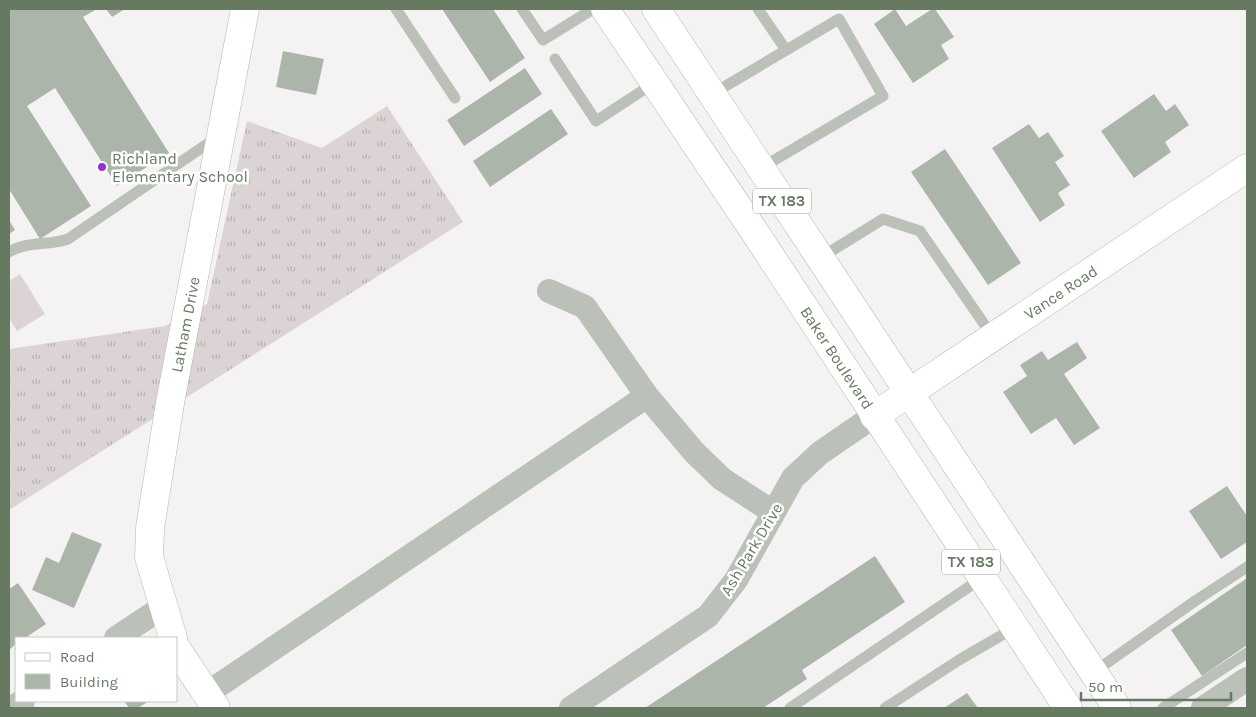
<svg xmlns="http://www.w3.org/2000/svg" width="1256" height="717" font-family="Karla,sans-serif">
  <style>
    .grass { fill: url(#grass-tufts) }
    .park { fill: #dcd4d4 }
    .building { fill: #acb5aa }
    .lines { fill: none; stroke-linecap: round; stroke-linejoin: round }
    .secondary-casing { stroke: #b0b8ae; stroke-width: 29 }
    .primary-casing { stroke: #afb6ad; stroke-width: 29 }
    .lane { stroke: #bbc1b9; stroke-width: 11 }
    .street { stroke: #bbc1b9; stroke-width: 24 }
    .secondary { stroke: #fff; stroke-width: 28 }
    .primary { stroke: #fff; stroke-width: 28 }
    .poi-dot { fill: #9231d6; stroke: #fff; stroke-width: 2 }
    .labels { text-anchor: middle; stroke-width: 5; stroke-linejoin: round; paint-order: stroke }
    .shield { fill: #fff; stroke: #94a291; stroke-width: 1 }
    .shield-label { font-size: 15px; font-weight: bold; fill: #667a62 }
    .poi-label { font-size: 16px; fill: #667a62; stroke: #fff; text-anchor: start }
    .street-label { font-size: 16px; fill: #667a62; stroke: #fff }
  </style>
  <defs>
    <pattern id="grass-tufts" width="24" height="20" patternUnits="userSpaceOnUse" patternTransform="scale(1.25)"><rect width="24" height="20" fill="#dcd4d4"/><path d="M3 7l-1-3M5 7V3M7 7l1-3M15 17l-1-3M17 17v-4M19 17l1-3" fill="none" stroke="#b6b1af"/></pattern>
  </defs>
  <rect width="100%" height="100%" fill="#f5f2f4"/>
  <path class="grass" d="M387,106L463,222L9,510V349L165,326L207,304L247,121L322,148Z"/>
  <path class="park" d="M20,274L45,314L17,331L9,318V281Z"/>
  <path class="building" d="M9,9H97L83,17L169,153L117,186L55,88L27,106L91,206L40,239L9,189Z
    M106,9H125L112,17Z
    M442,9H493L525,58L490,82Z
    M895,9L906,26L932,9H935L954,37L941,45L949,59L913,83L874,24Z
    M283,51L324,59L316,95L276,87Z
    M525,68L542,94L464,146L447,120Z
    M1154,94L1166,111L1175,104L1189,125L1165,142L1171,152L1134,178L1101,131Z
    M551,109L568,134L490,187L473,161Z
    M1029,124L1039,138L1048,132L1064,156L1055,162L1070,185L1058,193L1065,205L1040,222L992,148Z
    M945,149L1021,263L988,285L911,172Z
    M9,220L15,230L9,234Z
    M1077,342L1087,358L1064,374L1100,428L1074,445L1056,418L1031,434L1003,392L1027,376L1020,365L1042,351L1048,360Z
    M1227,486L1247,516V542L1221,559L1189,511Z
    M72,532L102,544L74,608L32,590L46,557L59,563Z
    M875,556L905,602L802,670L807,679L763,708H645Z
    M1247,578V645L1202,676L1171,630Z
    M18,583L46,624L25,638H16V644L9,650V589Z
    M967,693L978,708H944Z
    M124,701H149L138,708H129Z"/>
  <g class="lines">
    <defs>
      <g id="secondary">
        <path id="s1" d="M874,416L1247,168"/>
        <path id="s2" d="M173,638L149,557L150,528L170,403L245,9"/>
        <path d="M176,648L216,708"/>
      </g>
      <g id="primary">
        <path id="s3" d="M605,9L752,228L1068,708"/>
        <path d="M656,9L1117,708"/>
      </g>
    </defs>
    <use href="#secondary" class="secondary-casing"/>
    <use href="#primary" class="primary-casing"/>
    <path class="lane" d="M396,9L455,98
      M522,9L543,40L593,9
      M758,9L786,50
      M555,59L596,121L654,83
      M712,94L839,19L883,96L761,168
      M9,252C26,241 49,246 68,239L216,138
      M820,258L883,219L920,231L993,337
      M1094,672L1195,601L1247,567
      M790,708L982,578
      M885,708L959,660L1014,628
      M1163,708L1247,653"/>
    <path class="street" d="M549,291L585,307L647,396L694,452L722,479L773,512
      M116,638L163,607
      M206,694L647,396
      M11,708L23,701
      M571,708L708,616L736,580L793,478L820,453L874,416
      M1203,708L1247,679"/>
    <use href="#secondary" class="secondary"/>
    <use href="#primary" class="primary"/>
  </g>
  <circle class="poi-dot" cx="102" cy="167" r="5"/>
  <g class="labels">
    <g class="shield">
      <rect x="753" y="188.5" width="58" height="25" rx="4"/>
      <rect x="942" y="549.5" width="58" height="25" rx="4"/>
    </g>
    <g class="shield-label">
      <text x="782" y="206">TX 183</text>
      <text x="971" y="567">TX 183</text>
    </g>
    <g class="poi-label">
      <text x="112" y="164">Richland<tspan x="112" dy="18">Elementary School</tspan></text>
    </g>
    <g class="street-label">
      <text dy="6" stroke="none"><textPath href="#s1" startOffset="224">Vance Road</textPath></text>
      <text dy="6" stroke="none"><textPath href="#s2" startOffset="320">Latham Drive</textPath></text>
      <text dy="6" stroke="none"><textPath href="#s3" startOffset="419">Baker Boulevard</textPath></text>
      <text transform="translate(751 549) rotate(-59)" y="6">Ash Park Drive</text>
    </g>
  </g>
  <rect width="1256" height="717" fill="none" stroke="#667a62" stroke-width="20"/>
  <rect x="15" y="637" width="162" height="65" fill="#ffffff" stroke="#c2cac0"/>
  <rect x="25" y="653" width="25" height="8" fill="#ffffff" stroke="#c2cac0"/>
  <text x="60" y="662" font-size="15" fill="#667a62">Road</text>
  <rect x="25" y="674" width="25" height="15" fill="#acb5aa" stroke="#c2cac0"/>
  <text x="60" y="687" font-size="15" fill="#667a62">Building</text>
  <path d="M1081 692v8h150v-8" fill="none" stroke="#667a62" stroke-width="2.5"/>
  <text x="1088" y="692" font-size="15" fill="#667a62" stroke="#ffffff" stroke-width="4" paint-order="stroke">50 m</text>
</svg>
